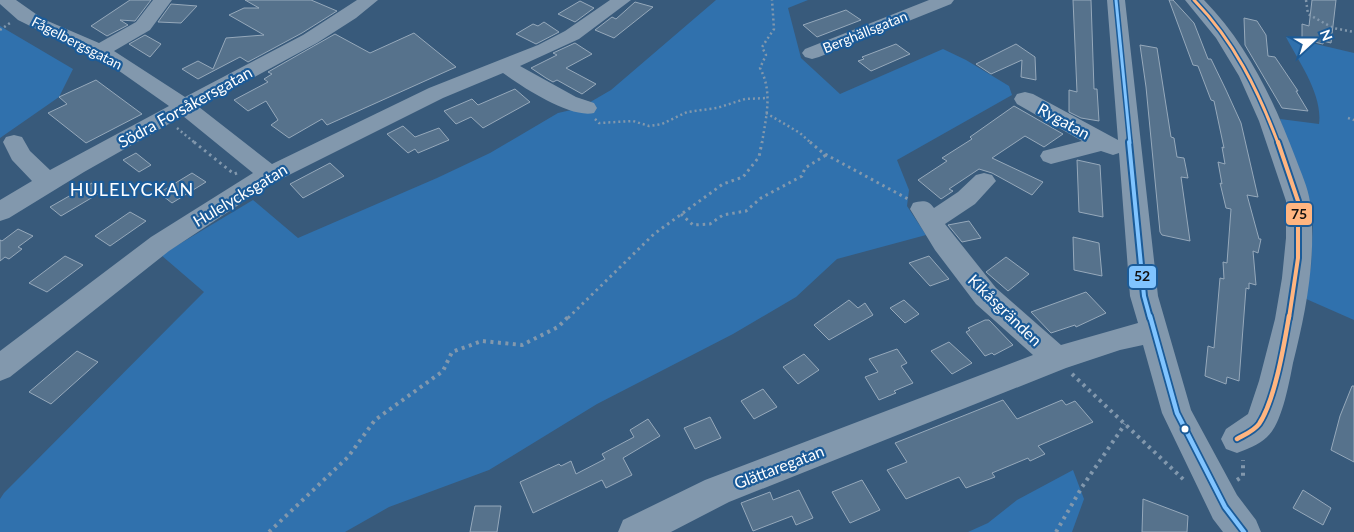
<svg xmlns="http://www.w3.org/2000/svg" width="1354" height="532" font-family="Lato,sans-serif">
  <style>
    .green { fill: #3071ad }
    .building { fill: #56728c; stroke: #96a9bb }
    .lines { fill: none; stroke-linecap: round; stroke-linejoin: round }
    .path-far2 { stroke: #8298ad; stroke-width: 2.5; stroke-dasharray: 2 3; stroke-linecap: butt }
    .path-far1 { stroke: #8298ad; stroke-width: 3; stroke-dasharray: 2.5 4; stroke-linecap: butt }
    .path { stroke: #8298ad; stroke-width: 4; stroke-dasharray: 3 4.5; stroke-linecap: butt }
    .minor { fill: #8298ad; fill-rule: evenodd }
    .bus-1-far2-casing { stroke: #1b5b98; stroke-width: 6 }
    .bus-1-far1-casing { stroke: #1b5b98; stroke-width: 8 }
    .bus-1-casing { stroke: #1b5b98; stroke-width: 8 }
    .bus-2-far2-casing { stroke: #1b5b98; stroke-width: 6 }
    .bus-2-far1-casing { stroke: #1b5b98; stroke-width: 8 }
    .bus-2-casing { stroke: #1b5b98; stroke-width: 8 }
    .bus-1-far2 { stroke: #80c4ff; stroke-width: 3 }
    .bus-1-far1 { stroke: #80c4ff; stroke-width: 4 }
    .bus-1 { stroke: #80c4ff; stroke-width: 4.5 }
    .bus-2-far2 { stroke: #ffb580; stroke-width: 3 }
    .bus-2-far1 { stroke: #ffb580; stroke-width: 4 }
    .bus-2 { stroke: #ffb580; stroke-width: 4.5 }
    .bus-dot { fill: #fff; stroke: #1b5b98; stroke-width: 2 }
    .labels { text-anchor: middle; stroke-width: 4.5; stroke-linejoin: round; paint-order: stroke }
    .far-street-label { font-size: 14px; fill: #fff; stroke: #1b5b98 }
    .street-label { font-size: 16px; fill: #fff; stroke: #1b5b98 }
    .neighbourhood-label { font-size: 18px; letter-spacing: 1px; fill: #fff; stroke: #1b5b98 }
    .line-badge { stroke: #1b5b98; stroke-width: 2 }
    .pale-badge-label { font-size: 14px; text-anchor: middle; font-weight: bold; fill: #111 }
  </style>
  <rect width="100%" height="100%" fill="#385a7b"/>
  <path class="green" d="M716,0H808L788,8L801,58L840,94L943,49L966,60L1009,86L1012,95L897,160L909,190L907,206L926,235L837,259L796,297L733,334L597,404L489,470L389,507L345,532H0V499L4,493L204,292L161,255L253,200L298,238L437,178L490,153L558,113L580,108L611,90Z
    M0,26L73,69L59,97L0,138Z
    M1286,37L1354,53V320L1304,298L1311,267L1313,221L1280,119L1319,124C1323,95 1299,62 1286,37Z
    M1073,470L1084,499L1072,532H968L988,523L1017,500Z"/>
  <path class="building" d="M130,0H151L135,21L120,20L128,25L107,36L91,26Z
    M245,0H311L337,11L302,33L248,62L240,57L198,79L182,69L198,61L213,69L226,38L264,35L229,15L244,8H259Z
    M1073,0H1091L1094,89H1097L1099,121L1081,118L1069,112V90L1077,92Z
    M1169,0H1173L1194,23L1208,59H1211L1226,90L1241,123L1258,197L1247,195L1259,239H1261L1258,253L1253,251L1256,285L1249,283V289L1246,288L1239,381L1227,377L1226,384L1205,376L1208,346L1214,348L1220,278L1224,279L1223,262L1227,263L1231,209L1226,208L1220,183L1222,184L1218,162L1225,164L1222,147L1224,148L1214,101L1211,100L1198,66L1193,65Z
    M1312,0H1336L1331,43L1323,41V44L1302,39V24L1309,26Z
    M580,1L594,8L575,22L558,14Z
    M635,2L653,7L614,38L595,30L612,17L616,19Z
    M171,4L197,6L181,23L158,22Z
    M846,10L861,20L817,37L803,25Z
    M1244,18L1257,21L1266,35L1268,56L1275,57L1298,91H1296L1308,111L1282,108L1245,45Z
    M544,22L559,32L536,44L516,34L533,24L538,26Z
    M414,33L456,67L327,125L322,119L289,138L271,125L278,120L266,101L248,111L234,100L268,82L264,79L272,74L268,72L335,34L370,53Z
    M145,35L161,44L150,57L129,44Z
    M575,43L592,54L566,68L596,84L582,94L557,80L553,82L546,78L531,68L557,55L553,53Z
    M896,44L910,54L871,71L858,61L864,59L862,57Z
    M1016,44L1035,57L1036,80L1021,77L1022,60L991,74L976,64Z
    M1140,45L1157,48L1171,137L1174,138L1177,157L1184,158L1188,178L1181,177L1190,241L1162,235L1160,232L1146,87Z
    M96,80L142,114L86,143L48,113L67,104L59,97Z
    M515,89L530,102L483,128L471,117L456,124L444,111L472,99L478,105Z
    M1014,106L1063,134L1044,147L1025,136L992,158L1043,182L1032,195L992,173L979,169L949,189L953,191L941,199L918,180L947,161L942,158L972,139L970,137Z
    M403,126L415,137L439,128L449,140L418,153L415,149L408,153L387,134Z
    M136,153L151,165L139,172L123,160Z
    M1077,160L1100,165L1103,217L1079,212Z
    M330,163L344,176L303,198L290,184Z
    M192,173L206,182L172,203L159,193Z
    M92,183L98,194L61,216L50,207Z
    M130,212L146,221L110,246L95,236Z
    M969,221L981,238L962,242L948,225Z
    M18,229L33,236L18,247L22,249L9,259L5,257L0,261V240L2,241Z
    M1073,237L1099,243L1102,276L1074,270Z
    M65,256L83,265L47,292L29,283Z
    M929,256L949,279L930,286L909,263Z
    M1006,257L1029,274L1008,291L986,272Z
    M1086,292L1106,313L1076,327L1075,325L1051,333L1031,312Z
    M849,300L858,308L865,303L873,315L829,340L814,325Z
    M904,300L919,314L905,323L890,308Z
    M985,320H989L1013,345L994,355L992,353L985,356L966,332L970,330L968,328Z
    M949,342L972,363L952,374L931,351Z
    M897,349L907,363L901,366L913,383L894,391L896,393L879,400L865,377L878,372L869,359Z
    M77,351L98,362L51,404L29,392Z
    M804,354L819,370L798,384L783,367Z
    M1352,386H1354V462L1331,450L1340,416Z
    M763,389L777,407L754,419L741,401Z
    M1003,400L1017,419L1062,400L1066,405L1075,401L1093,422L1038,446L1045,454L1030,461L1028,458L992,473L995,477L966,488L959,477L906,499L887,470L907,462L895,443Z
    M710,417L721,438L695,449L684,428Z
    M648,419L660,436L623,458L632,475L606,488L602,480L533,513L520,482L559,464L561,466L571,461L576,474L605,459L602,454L634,437L630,430Z
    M862,480L880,510L850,523L832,492Z
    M799,490L813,518L796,525L792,516L753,531L741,503L770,492L773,500Z
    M1303,490L1331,508L1323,525L1293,508Z
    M1143,499L1188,516L1187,532H1142Z
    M475,506H501L497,532H470Z"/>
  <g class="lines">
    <path class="path-far2" d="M1306,0L1308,14L1333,28L1354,32
      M0,30L10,23
      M766,113L800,133L811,143
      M1348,118L1354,120
      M595,119L599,123L633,121L649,126L662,124L687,112L717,108L745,99L767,98
      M177,128L195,143
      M762,143C766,117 773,92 760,68L766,55L762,47L774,29L772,0"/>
    <path class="path-far1" d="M194,142L234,174L237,173
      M810,142L823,153L908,199
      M681,214L693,225L710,224L723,215L746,211L761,198L802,176L805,168L826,155
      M568,318L654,234L723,184L743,177L759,157L762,142"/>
    <path class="path" d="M1072,374L1184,480
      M1237,480L1243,476V460
      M269,532L348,457L375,420L443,371L452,352L482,341L522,345L558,327L569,316
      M1056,532L1082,487L1125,424"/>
    <path class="minor" d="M0,0H16L43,19L99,43L136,22L153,0H172L150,30L114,51L185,97L303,35L357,0H378L356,18L317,43L199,107L272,164L429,88L538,45L565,31L610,0H631L579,39L520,66L576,97L594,103L597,108L594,113C571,119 522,87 503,73L443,98L269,185L169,251L10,377L0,381V351L151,237L253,173L183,116L84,172L9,218L0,221V200L32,181L12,160L3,142L6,137L14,135L22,137L30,151L50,170L169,106L115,68L18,20L0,4Z
      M929,0H954L951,4L819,57L812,59L805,57L802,53L805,49Z
      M1107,0H1125L1158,296L1191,410L1237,495L1256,520L1261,532H1223L1213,519L1162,413L1143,345L1120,350L1066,368L729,502L671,532H618L623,520L705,480L1033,355L976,304L935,250L910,209L913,203C922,200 929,200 934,208L958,192L976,175L984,173L992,175L996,181L975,204L945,224L996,288L1061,345L1138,323L1130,296L1119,153L1113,155L1101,151L1051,164L1043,161L1040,156L1043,151L1082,141L1017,104L1014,99L1017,94L1025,92L1033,94L1118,140Z
      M1185,0H1204C1248,45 1274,101 1296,159C1301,173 1308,187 1310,202C1317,255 1306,312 1293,363C1289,383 1282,424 1267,437C1259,445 1247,449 1237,453L1226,449L1221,439L1226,429L1248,414L1259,381L1275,319L1282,278L1286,238V201L1259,121L1239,76L1216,38Z"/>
    <defs>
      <path id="bus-1-far2" d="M1116,0L1130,143"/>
      <path id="bus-1-far1" d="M1129,142L1144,296L1150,318"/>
      <path id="bus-1" d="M1150,316L1177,413L1225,507L1244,532"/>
      <path id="bus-2-far2" d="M1194,0C1234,41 1258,90 1278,143"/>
      <path id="bus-2-far1" d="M1278,142L1298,201V258L1289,318"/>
      <path id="bus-2" d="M1237,439C1244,435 1254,431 1259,424C1275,400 1284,345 1289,316"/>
    </defs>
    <use href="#bus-1-far2" class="bus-1-far2-casing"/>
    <use href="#bus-1-far1" class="bus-1-far1-casing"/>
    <use href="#bus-1" class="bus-1-casing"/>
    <use href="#bus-2-far2" class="bus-2-far2-casing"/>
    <use href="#bus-2-far1" class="bus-2-far1-casing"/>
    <use href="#bus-2" class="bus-2-casing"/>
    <use href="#bus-1-far2" class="bus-1-far2"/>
    <use href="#bus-1-far1" class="bus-1-far1"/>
    <use href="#bus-1" class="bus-1"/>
    <use href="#bus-2-far2" class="bus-2-far2"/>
    <use href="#bus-2-far1" class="bus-2-far1"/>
    <use href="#bus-2" class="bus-2"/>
  </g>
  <circle class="bus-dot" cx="1185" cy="429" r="4.5"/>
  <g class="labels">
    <g class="far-street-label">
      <text transform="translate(865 32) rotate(-22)" y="5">Berghällsgatan</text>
      <text transform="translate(77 43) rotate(27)" y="5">Fågelbergsgatan</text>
    </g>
    <g class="street-label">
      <text transform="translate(185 107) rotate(-29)" y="6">Södra Forsåkersgatan</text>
      <text transform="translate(1064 121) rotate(29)" y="6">Rygatan</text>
      <text transform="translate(240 195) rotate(-31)" y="6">Hulelycksgatan</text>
      <text transform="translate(1005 310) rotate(44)" y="6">Kikåsgränden</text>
      <text transform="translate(779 467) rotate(-21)" y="6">Glättaregatan</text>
    </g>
    <g class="neighbourhood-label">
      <text x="132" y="196">HULELYCKAN</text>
    </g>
  </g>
  <g class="line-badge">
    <rect x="1285" y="202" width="28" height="24" rx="5" fill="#ffb580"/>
    <rect x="1128" y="265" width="29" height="24" rx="5" fill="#80c4ff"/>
  </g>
  <g class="pale-badge-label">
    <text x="1299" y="219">75</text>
    <text x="1142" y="281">52</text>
  </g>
  <g transform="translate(1314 40) rotate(69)" stroke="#1b5b98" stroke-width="4" paint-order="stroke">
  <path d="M0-4L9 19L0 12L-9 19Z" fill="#ffffff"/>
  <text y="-8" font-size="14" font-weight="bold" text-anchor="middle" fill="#ffffff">N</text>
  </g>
</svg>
